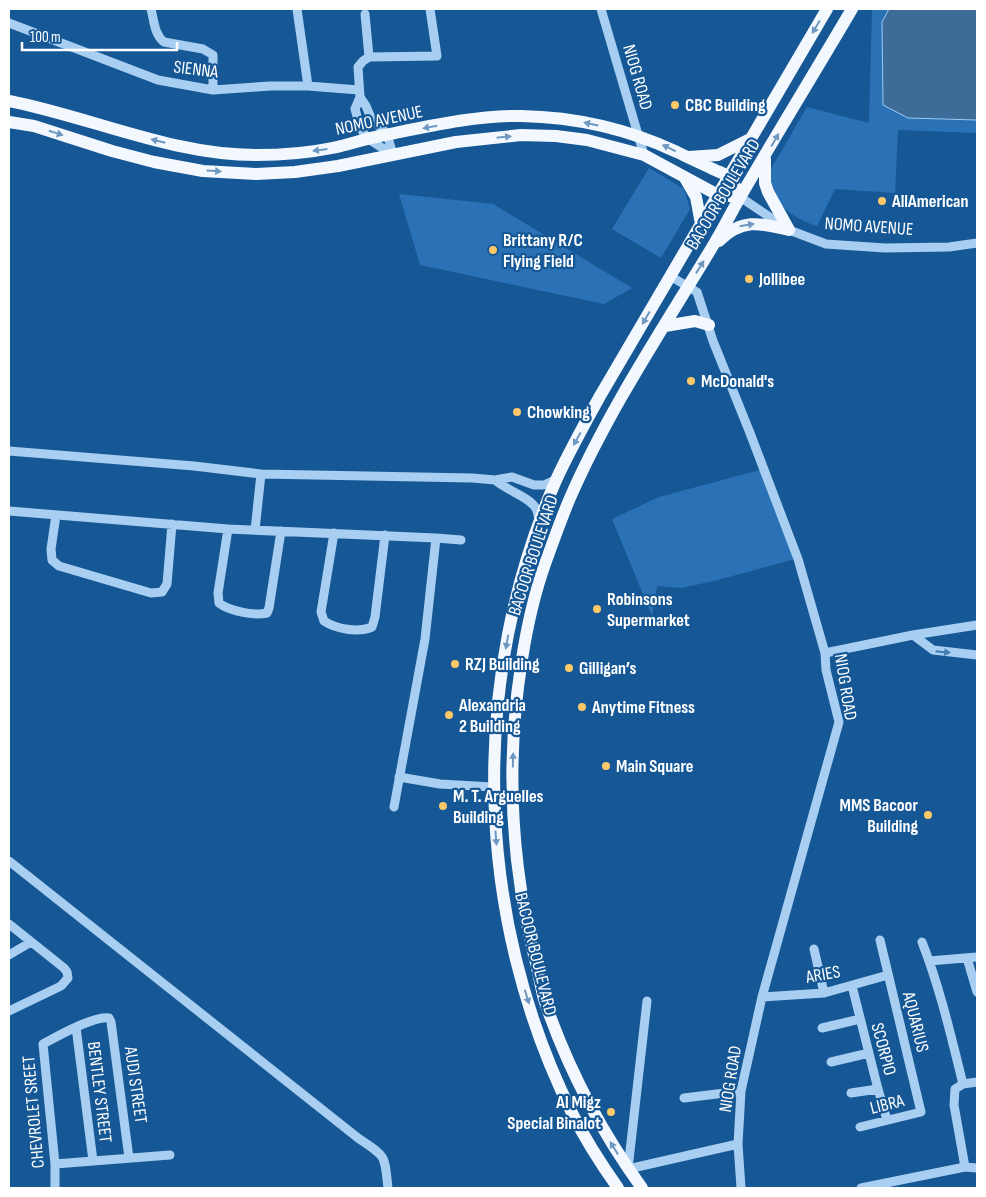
<svg xmlns="http://www.w3.org/2000/svg" width="986" height="1197" font-family="'Sofia Sans Condensed',sans-serif">
  <style>
    .green { fill: #2a72b5 }
    .water { fill: #3d6c98; stroke: #9bcbf4 }
    .lines { fill: none; stroke-linecap: round; stroke-linejoin: round }
    .minor { stroke: #a8cff1; stroke-width: 9 }
    .major { stroke: #f3f8ff; stroke-width: 12 }
    .oneway { fill: #6e98c0 }
    .oneway2 { fill: #427cb1 }
    .poi-dot { fill: #ffc869; stroke: #165896; stroke-width: 2 }
    .labels { text-anchor: middle; stroke-width: 4.5; stroke-linejoin: round; paint-order: stroke }
    .street-label { font-size: 18px; fill: #fff; stroke: #165896 }
    .poi-label { font-size: 18px; font-weight: bold; fill: #fff; stroke: #165896; text-anchor: start }
  </style>
  <rect width="100%" height="100%" fill="#165896"/>
  <path class="green" d="M872,9H889L882,22L908,118L977,120V133L898,130L895,193L835,189L817,226C803,222 782,211 776,197C772,190 770,182 768,174L807,107L869,123Z
    M649,168L684,189L690,209L661,258L612,229Z
    M399,194L493,204L632,288L604,304L420,265Z
    M760,470L795,559L714,581L681,588L657,586L652,616L612,519L659,497Z"/>
  <path class="water" d="M889,9H977V120L908,118L883,105L882,22Z"/>
  <g class="lines">
    <path class="minor" d="M151,9C154,20 154,34 164,42L203,49L213,55V90
      M297,9L308,86
      M601,9L644,155
      M365,14L369,57
      M9,23L158,80L213,90L270,86H308L359,90
      M360,97L355,109L360,127L367,138L393,155
      M393,155L387,134L371,118L366,106L360,97L358,67L363,61L369,57L437,56L430,9
      M740,197L789,230L826,244L885,248L949,247L977,243
      M670,276L697,292L713,341L750,433L798,559L825,653L826,670L839,722L762,997L741,1091L738,1144L741,1188
      M9,451L194,466L261,474L472,478L495,480L512,477L534,485H544L557,479
      M495,480C506,490 529,497 535,507C538,511 538,517 540,522
      M9,511L228,529L436,538L425,639L394,807
      M56,515L51,549L52,560L59,566L151,593L162,592L167,584L172,524
      M228,529L218,593L219,603C229,611 254,616 267,613L269,608L281,531
      M255,530L261,474
      M334,533L321,612L324,621C336,629 358,633 372,627L375,617L385,535
      M436,538L461,540
      M913,635L933,650L977,655
      M825,653L913,635L977,625
      M399,777L440,784L493,787
      M9,861L358,1138C387,1158 384,1153 388,1188
      M9,924L64,968L67,972L68,978L61,986L9,1011
      M922,942C940,988 951,1036 963,1084
      M814,949L824,993
      M9,955L31,942
      M967,958L977,992
      M929,961L977,957
      M852,986L878,1089L887,1120
      M762,997L824,993L888,975
      M647,1001L628,1169L738,1144
      M76,1027L93,1161
      M822,1028L860,1019
      M831,1062L869,1053
      M851,1093L878,1089
      M684,1098L741,1091
      M860,1127L921,1112L880,940
      M55,1164L170,1155
      M965,1167L954,1105L955,1089L963,1084L977,1082
      M55,1188V1164L43,1044C56,1037 95,1015 109,1018L111,1022L129,1158
      M861,1188L965,1167L977,1168"/>
    <path class="major" d="M9,101C91,117 171,155 256,155C281,155 308,153 332,148C348,145 364,139 380,136C425,127 476,115 521,116C575,117 628,129 677,152C689,158 702,164 715,170C719,172 726,174 729,177C734,182 737,191 740,197
      M9,122L34,126L112,151L154,162L203,171L256,174L295,172L338,166L456,142L521,135L556,136L587,140L644,155L718,195L740,197
      M689,157L718,155L750,139
      M765,159V183L768,192L789,230
      M685,178L696,197L701,224
      M719,241C742,218 760,223 789,230
      M665,326L695,321L709,325
      M618,1188C601,1164 585,1139 572,1113C474,916 468,679 557,478C570,450 585,423 600,396L827,9
      M642,1188C600,1130 567,1067 544,999C540,984 538,969 534,955C510,857 506,758 522,659C527,627 534,595 545,564C553,542 561,519 570,498C608,411 662,330 711,249C721,233 730,215 739,199C776,135 815,72 852,9"/>
  </g>
  <defs><path id="oneway-solid" d="M-6-.8H1V-3.2L6.5 0L1 3.2V.8H-6Z" transform="scale(1.25)"/></defs>
  <g class="oneway">
    <use href="#oneway-solid" transform="translate(816 27) rotate(121)"/>
    <use href="#oneway-solid" transform="translate(591 124) rotate(-168)"/>
    <use href="#oneway-solid" transform="translate(430 127) rotate(170)"/>
    <use href="#oneway-solid" transform="translate(56 133) rotate(17)"/>
    <use href="#oneway-solid" transform="translate(504 137) rotate(-6)"/>
    <use href="#oneway-solid" transform="translate(775 140) rotate(-60)"/>
    <use href="#oneway-solid" transform="translate(158 141) rotate(-166)"/>
    <use href="#oneway-solid" transform="translate(669 148) rotate(-154)"/>
    <use href="#oneway-solid" transform="translate(320 150) rotate(173)"/>
    <use href="#oneway-solid" transform="translate(214 171) rotate(4)"/>
    <use href="#oneway-solid" transform="translate(747 225) rotate(-9)"/>
    <use href="#oneway-solid" transform="translate(700 267) rotate(-58)"/>
    <use href="#oneway-solid" transform="translate(646 318) rotate(120)"/>
    <use href="#oneway-solid" transform="translate(577 439) rotate(119)"/>
    <use href="#oneway-solid" transform="translate(507 642) rotate(100)"/>
    <use href="#oneway-solid" transform="translate(513 760) rotate(-89)"/>
    <use href="#oneway-solid" transform="translate(496 838) rotate(85)"/>
    <use href="#oneway-solid" transform="translate(527 997) rotate(73)"/>
    <use href="#oneway-solid" transform="translate(614 1148) rotate(-122)"/>
  </g>
  <use class="oneway2" href="#oneway-solid" transform="translate(943 652) rotate(6)"/>
  <g class="poi-dot">
    <circle cx="675" cy="105" r="5"/>
    <circle cx="882" cy="201" r="5"/>
    <circle cx="493" cy="250" r="5"/>
    <circle cx="749" cy="279" r="5"/>
    <circle cx="691" cy="381" r="5"/>
    <circle cx="517" cy="412" r="5"/>
    <circle cx="597" cy="609" r="5"/>
    <circle cx="455" cy="664" r="5"/>
    <circle cx="569" cy="668" r="5"/>
    <circle cx="582" cy="707" r="5"/>
    <circle cx="449" cy="715" r="5"/>
    <circle cx="606" cy="766" r="5"/>
    <circle cx="443" cy="806" r="5"/>
    <circle cx="928" cy="815" r="5"/>
    <circle cx="611" cy="1112" r="5"/>
  </g>
  <g class="labels">
    <g class="street-label">
      <text transform="translate(196 69) rotate(7)" y="6">SIENNA</text>
      <text transform="translate(638 77) rotate(74)" y="6">NIOG ROAD</text>
      <text transform="translate(379 120) rotate(-12)" y="6">NOMO AVENUE</text>
      <text transform="translate(723 194) rotate(-59)" y="6">BACOOR BOULEVARD</text>
      <text transform="translate(869 226) rotate(4)" y="6">NOMO AVENUE</text>
      <text transform="translate(533 555) rotate(-72)" y="6">BACOOR BOULEVARD</text>
      <text transform="translate(846 687) rotate(81)" y="6">NIOG ROAD</text>
      <text transform="translate(536 954) rotate(76)" y="6">BACOOR BOULEVARD</text>
      <text transform="translate(823 974) rotate(-10)" y="6">ARIES</text>
      <text transform="translate(916 1022) rotate(76)" y="6">AQUARIUS</text>
      <text transform="translate(884 1049) rotate(75)" y="6">SCORPIO</text>
      <text transform="translate(730 1079) rotate(-81)" y="6">NIOG ROAD</text>
      <text transform="translate(136 1085) rotate(82)" y="6">AUDI STREET</text>
      <text transform="translate(100 1092) rotate(83)" y="6">BENTLEY STREET</text>
      <text transform="translate(887 1104) rotate(-14)" y="6">LIBRA</text>
      <text transform="translate(33 1112) rotate(-95)" y="6">CHEVROLET SREET</text>
    </g>
    <g class="poi-label">
      <text x="685" y="111">CBC Building</text>
      <text x="892" y="207">AllAmerican</text>
      <text x="503" y="246">Brittany R/C<tspan x="503" dy="21">Flying Field</tspan></text>
      <text x="759" y="285">Jollibee</text>
      <text x="701" y="387">McDonald's</text>
      <text x="527" y="418">Chowking</text>
      <text x="607" y="605">Robinsons<tspan x="607" dy="21">Supermarket</tspan></text>
      <text x="465" y="670">RZJ Building</text>
      <text x="579" y="674">Gilligan’s</text>
      <text x="459" y="711">Alexandria<tspan x="459" dy="21">2 Building</tspan></text>
      <text x="592" y="713">Anytime Fitness</text>
      <text x="616" y="772">Main Square</text>
      <text x="453" y="802">M. T. Arguelles<tspan x="453" dy="21">Building</tspan></text>
      <text x="918" y="811" text-anchor="end">MMS Bacoor<tspan x="918" dy="21">Building</tspan></text>
      <text x="601" y="1108" text-anchor="end">Al Migz<tspan x="601" dy="21">Special Binalot</tspan></text>
    </g>
  </g>
  <rect width="986" height="1197" fill="none" stroke="#ffffff" stroke-width="20"/>
  <path d="M22 42v8h155v-8" fill="none" stroke="#ffffff" stroke-width="2.5"/>
  <text x="30" y="42" font-size="15" fill="#ffffff" stroke="#165896" stroke-width="4" paint-order="stroke">100 m</text>
</svg>
